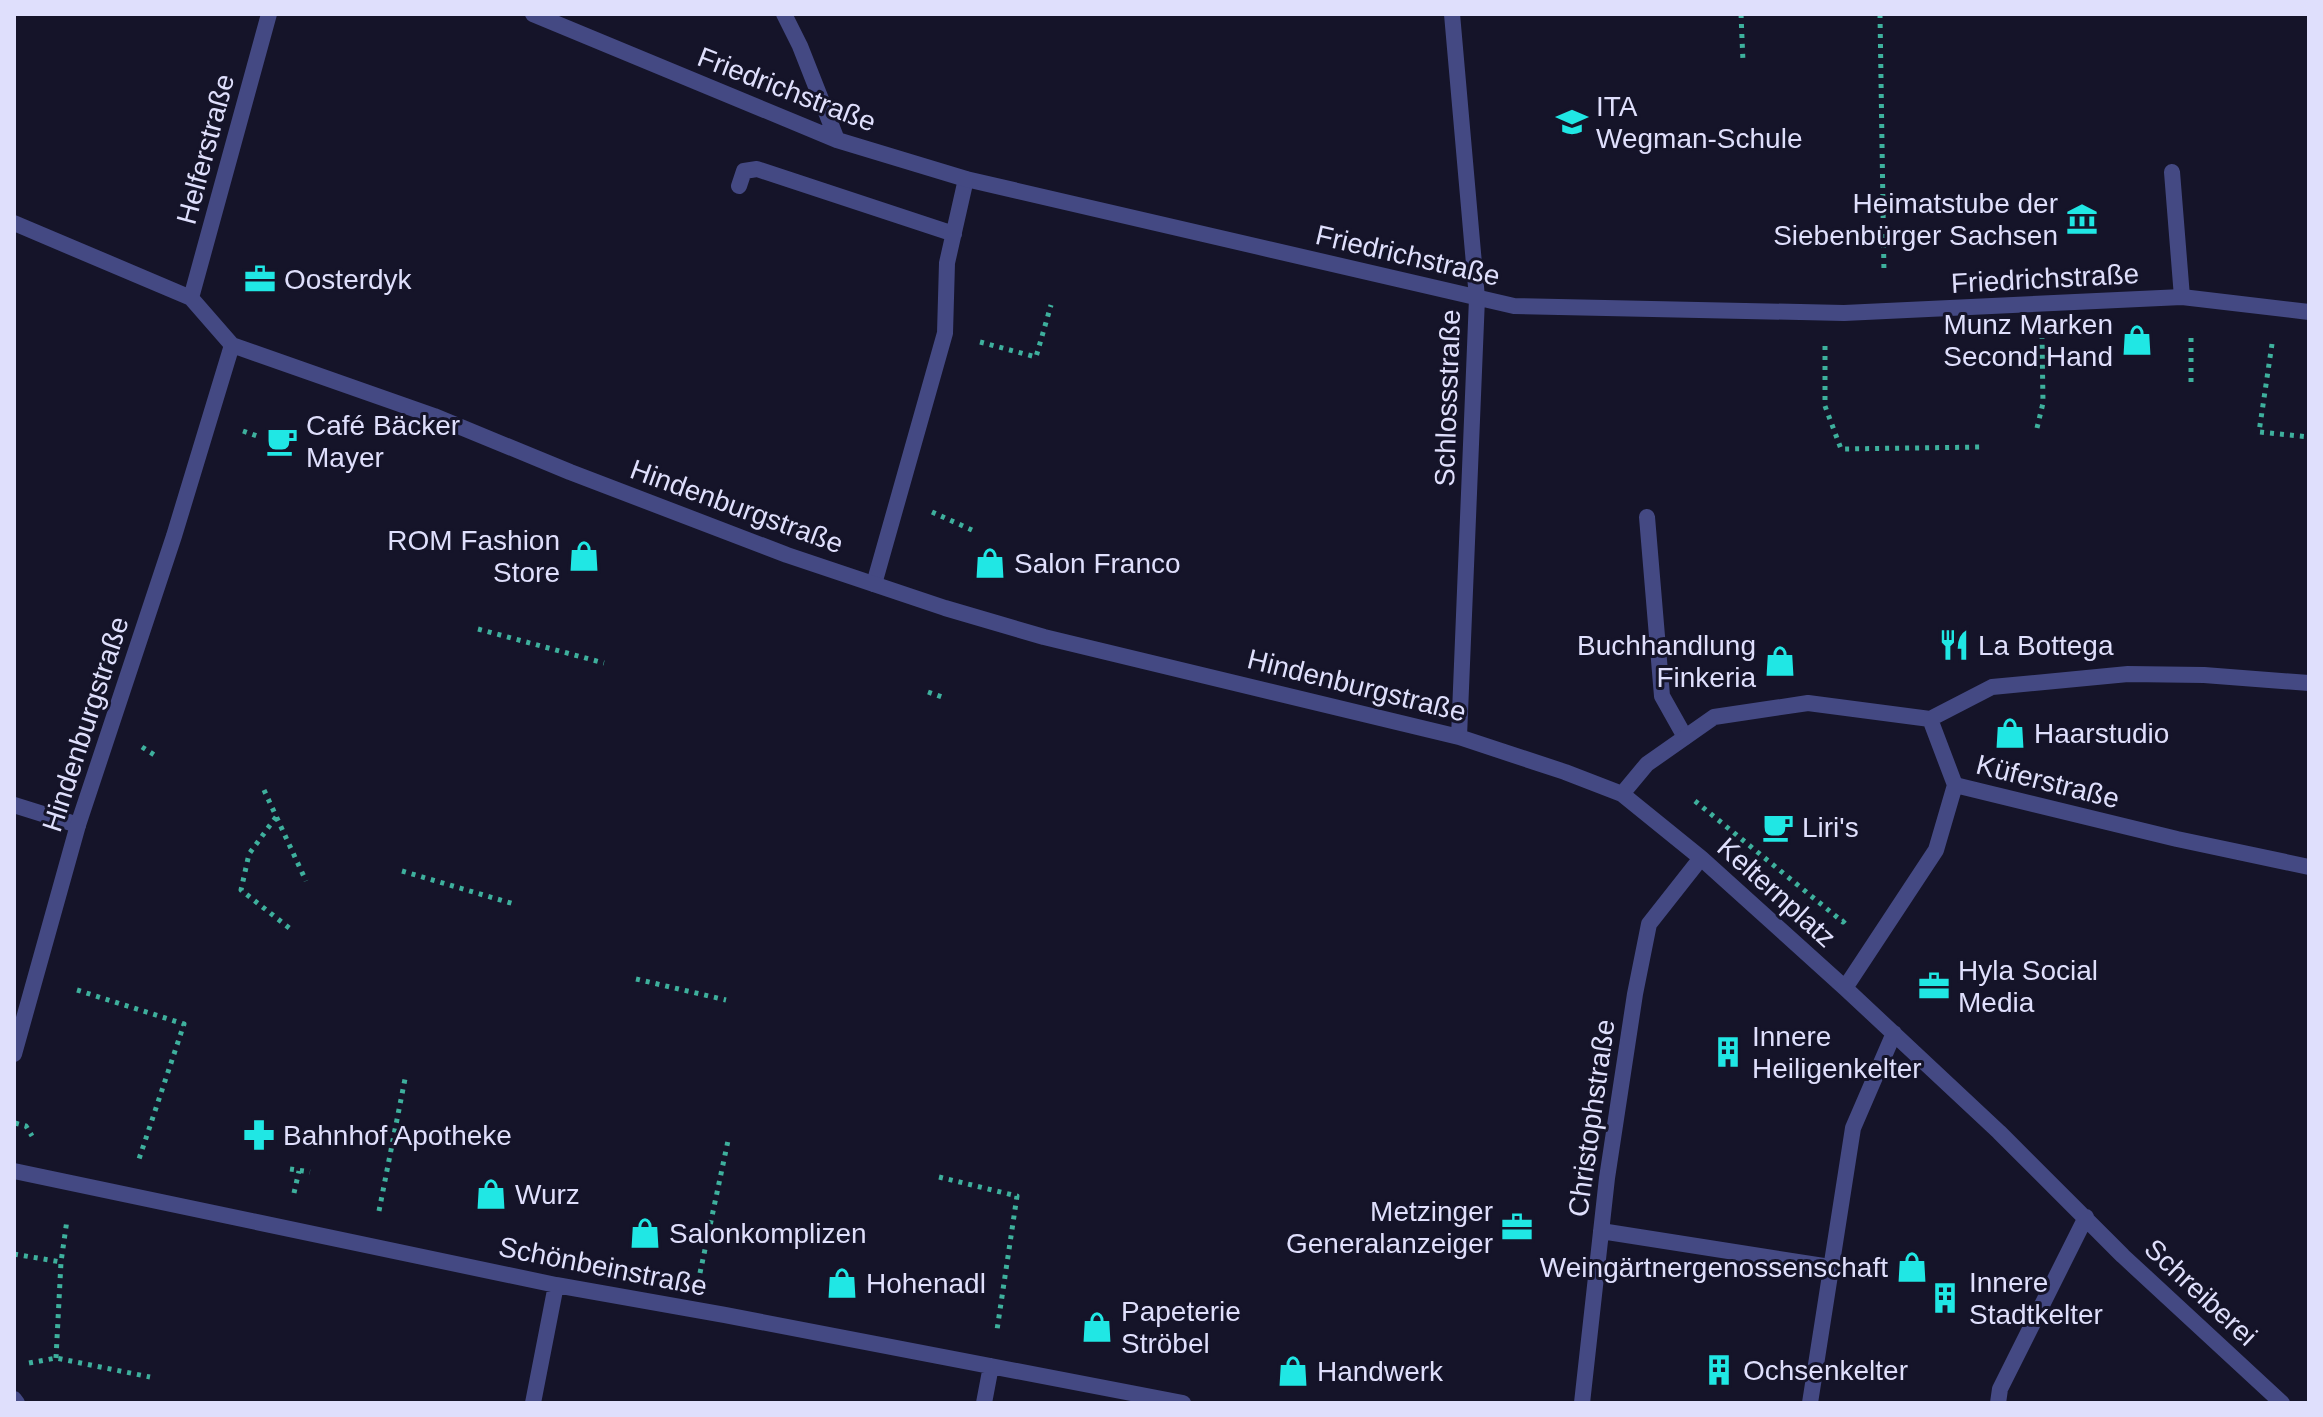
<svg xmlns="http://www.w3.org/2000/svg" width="2323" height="1417" font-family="Helvetica,sans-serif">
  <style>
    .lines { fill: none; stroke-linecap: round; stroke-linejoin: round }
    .path { stroke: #3eb09d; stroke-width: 5; stroke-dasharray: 4 6; stroke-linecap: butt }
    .lane { stroke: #444983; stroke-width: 16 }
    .street { stroke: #444983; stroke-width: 16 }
    .labels { text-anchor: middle; stroke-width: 6; stroke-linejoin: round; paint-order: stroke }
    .street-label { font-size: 28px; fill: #dfdffc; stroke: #151429 }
    .poi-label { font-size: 28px; fill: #dfdffc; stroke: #151429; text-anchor: start }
  </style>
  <rect width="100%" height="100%" fill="#151429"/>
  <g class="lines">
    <path class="path" d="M1741,14L1743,62
      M1880,14L1884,274
      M980,342L1036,357L1051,305
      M2272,344L2259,432L2309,437
      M1825,346V406L1841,449L1982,447
      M2191,382V335
      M2037,428L2043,403L2042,338
      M243,431L257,436
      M932,512L972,530
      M478,629L604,663
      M928,692L942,697
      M142,747L156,756
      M264,790L306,881
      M1695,801L1843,922L1845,920
      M276,817L249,854L241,890L293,931
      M402,871L514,904
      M636,979L726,1000
      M77,990L184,1024L139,1159
      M15,1123L26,1126L32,1136
      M290,1169L310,1172
      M939,1177L1017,1196L997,1330
      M294,1193L299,1171
      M379,1211L405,1079
      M14,1254L61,1262
      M700,1273L729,1136
      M56,1358L61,1262L67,1220
      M29,1363L56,1358L150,1377"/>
    <path class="lane" d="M2172,172L2182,297
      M739,186L744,171L757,169L954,234
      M1647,517L1662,696L1685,737
      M874,584L945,333L947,263L966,179
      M14,805L78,825"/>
    <path class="street" d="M533,14L837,140L966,179L1514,306L1844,313L2182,297L2309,312
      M784,14L800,46L837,140
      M1452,14L1477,298L1459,737
      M14,223L191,298L232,345L434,416L570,472L787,555L945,608L1044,637L1459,737L1565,772L1622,794L1701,858L1845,988L1999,1132L2123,1256L2282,1403
      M191,298L269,14
      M1930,719L1955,785
      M1955,785L2177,839L2309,867
      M1622,794L1647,764L1714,717L1808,703L1930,719L1992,687L2128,674L2204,675L2309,683
      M1845,988L1936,850L1955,785
      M14,1054L78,825L174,536L232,345
      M14,1171L556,1285L725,1315L1183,1403
      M1601,1231L1830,1267
      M14,1399L17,1403
      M533,1403L556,1285
      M984,1403L991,1366
      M1582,1403L1607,1178L1635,994L1649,924L1701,858
      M1810,1403L1853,1128L1894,1033
      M1998,1403L2000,1389L2086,1217"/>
  </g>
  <defs>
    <symbol id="school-bare" viewBox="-9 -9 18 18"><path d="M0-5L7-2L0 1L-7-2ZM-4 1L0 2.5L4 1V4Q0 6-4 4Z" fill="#20e7e4" stroke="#151429" stroke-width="2.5" paint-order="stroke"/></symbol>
    <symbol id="museum-bare" viewBox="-9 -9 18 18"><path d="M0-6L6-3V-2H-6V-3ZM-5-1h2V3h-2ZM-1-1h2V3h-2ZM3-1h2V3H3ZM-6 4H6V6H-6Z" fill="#20e7e4" stroke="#151429" stroke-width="2.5" paint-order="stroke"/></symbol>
    <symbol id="office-bare" viewBox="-9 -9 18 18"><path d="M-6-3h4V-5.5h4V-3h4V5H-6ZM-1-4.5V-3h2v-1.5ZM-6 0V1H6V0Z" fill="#20e7e4" stroke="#151429" stroke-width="2.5" paint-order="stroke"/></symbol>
    <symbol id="shop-bare" viewBox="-9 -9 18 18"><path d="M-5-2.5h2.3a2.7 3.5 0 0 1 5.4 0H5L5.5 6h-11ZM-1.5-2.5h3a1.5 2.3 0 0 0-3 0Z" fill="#20e7e4" stroke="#151429" stroke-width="2.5" paint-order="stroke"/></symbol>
    <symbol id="cafe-bare" viewBox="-9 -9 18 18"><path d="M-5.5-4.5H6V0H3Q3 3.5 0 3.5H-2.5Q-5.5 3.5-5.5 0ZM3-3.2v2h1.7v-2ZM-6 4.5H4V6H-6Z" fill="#20e7e4" stroke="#151429" stroke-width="2.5" paint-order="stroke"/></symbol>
    <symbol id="restaurant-bare" viewBox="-9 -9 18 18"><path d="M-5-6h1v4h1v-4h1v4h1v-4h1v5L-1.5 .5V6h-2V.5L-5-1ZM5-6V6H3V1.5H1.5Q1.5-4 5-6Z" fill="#20e7e4" stroke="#151429" stroke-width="2.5" paint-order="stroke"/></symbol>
    <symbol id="building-bare" viewBox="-9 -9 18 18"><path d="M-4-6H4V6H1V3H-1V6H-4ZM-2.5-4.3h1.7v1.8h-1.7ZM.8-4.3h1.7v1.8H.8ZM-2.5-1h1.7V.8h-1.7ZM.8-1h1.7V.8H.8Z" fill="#20e7e4" stroke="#151429" stroke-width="2.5" paint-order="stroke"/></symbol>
    <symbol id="pharmacy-bare" viewBox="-9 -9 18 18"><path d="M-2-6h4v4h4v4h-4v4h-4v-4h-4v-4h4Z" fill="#20e7e4" stroke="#151429" stroke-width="2.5" paint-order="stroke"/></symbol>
  </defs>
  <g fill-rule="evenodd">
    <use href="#school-bare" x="1550" y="100" width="44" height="44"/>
    <use href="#museum-bare" x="2060" y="197" width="44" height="44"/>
    <use href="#office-bare" x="238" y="257" width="44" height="44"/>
    <use href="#shop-bare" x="2115" y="318" width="44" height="44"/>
    <use href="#cafe-bare" x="260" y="419" width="44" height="44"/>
    <use href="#shop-bare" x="562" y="534" width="44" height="44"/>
    <use href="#shop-bare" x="968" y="541" width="44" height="44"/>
    <use href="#restaurant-bare" x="1932" y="623" width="44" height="44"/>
    <use href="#shop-bare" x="1758" y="639" width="44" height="44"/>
    <use href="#shop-bare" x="1988" y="711" width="44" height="44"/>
    <use href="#cafe-bare" x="1756" y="805" width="44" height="44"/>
    <use href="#office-bare" x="1912" y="964" width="44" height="44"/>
    <use href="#building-bare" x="1706" y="1030" width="44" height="44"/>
    <use href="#pharmacy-bare" x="237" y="1113" width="44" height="44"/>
    <use href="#shop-bare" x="469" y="1172" width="44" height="44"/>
    <use href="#office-bare" x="1495" y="1205" width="44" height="44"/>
    <use href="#shop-bare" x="623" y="1211" width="44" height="44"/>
    <use href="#shop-bare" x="1890" y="1245" width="44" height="44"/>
    <use href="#shop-bare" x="820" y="1261" width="44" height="44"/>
    <use href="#building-bare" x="1923" y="1276" width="44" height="44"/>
    <use href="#shop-bare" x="1075" y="1305" width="44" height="44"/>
    <use href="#building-bare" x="1697" y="1348" width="44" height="44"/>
    <use href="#shop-bare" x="1271" y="1349" width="44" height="44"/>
  </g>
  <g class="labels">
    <g class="street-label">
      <text transform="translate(787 89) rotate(21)" y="10">Friedrichstraße</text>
      <text transform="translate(205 149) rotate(-75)" y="10">Helferstraße</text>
      <text transform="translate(1408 255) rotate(13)" y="10">Friedrichstraße</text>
      <text transform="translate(2045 278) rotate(-3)" y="10">Friedrichstraße</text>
      <text transform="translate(1447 398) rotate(-88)" y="10">Schlossstraße</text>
      <text transform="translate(737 506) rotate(20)" y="10">Hindenburgstraße</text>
      <text transform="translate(1357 685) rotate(14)" y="10">Hindenburgstraße</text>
      <text transform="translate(85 724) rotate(-72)" y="10">Hindenburgstraße</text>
      <text transform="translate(2048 781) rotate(14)" y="10">Küferstraße</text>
      <text transform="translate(1777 892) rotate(42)" y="10">Kelternplatz</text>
      <text transform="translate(1591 1118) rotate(-82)" y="10">Christophstraße</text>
      <text transform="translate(603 1266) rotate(11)" y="10">Schönbeinstraße</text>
      <text transform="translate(2201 1292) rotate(43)" y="10">Schreiberei</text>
    </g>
    <g class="poi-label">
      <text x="1596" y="116">ITA<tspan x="1596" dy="32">Wegman-Schule</tspan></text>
      <text x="2058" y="213" text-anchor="end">Heimatstube der<tspan x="2058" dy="32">Siebenbürger Sachsen</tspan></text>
      <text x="284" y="289">Oosterdyk</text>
      <text x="2113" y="334" text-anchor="end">Munz Marken<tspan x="2113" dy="32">Second Hand</tspan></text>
      <text x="306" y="435">Café Bäcker<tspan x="306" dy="32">Mayer</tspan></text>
      <text x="560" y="550" text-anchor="end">ROM Fashion<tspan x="560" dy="32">Store</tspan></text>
      <text x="1014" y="573">Salon Franco</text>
      <text x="1756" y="655" text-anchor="end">Buchhandlung<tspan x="1756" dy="32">Finkeria</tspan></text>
      <text x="1978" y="655">La Bottega</text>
      <text x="2034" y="743">Haarstudio</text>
      <text x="1802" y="837">Liri's</text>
      <text x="1958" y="980">Hyla Social<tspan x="1958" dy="32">Media</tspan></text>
      <text x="1752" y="1046">Innere<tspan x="1752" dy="32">Heiligenkelter</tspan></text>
      <text x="283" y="1145">Bahnhof Apotheke</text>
      <text x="515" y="1204">Wurz</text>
      <text x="1493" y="1221" text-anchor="end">Metzinger<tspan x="1493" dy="32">Generalanzeiger</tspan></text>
      <text x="669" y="1243">Salonkomplizen</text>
      <text x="1888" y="1277" text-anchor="end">Weingärtnergenossenschaft</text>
      <text x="1969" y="1292">Innere<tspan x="1969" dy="32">Stadtkelter</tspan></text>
      <text x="866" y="1293">Hohenadl</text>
      <text x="1121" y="1321">Papeterie<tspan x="1121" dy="32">Ströbel</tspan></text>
      <text x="1743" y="1380">Ochsenkelter</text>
      <text x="1317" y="1381">Handwerk</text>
    </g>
  </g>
  <rect width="2323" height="1417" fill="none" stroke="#dfdffc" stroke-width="32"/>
</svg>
